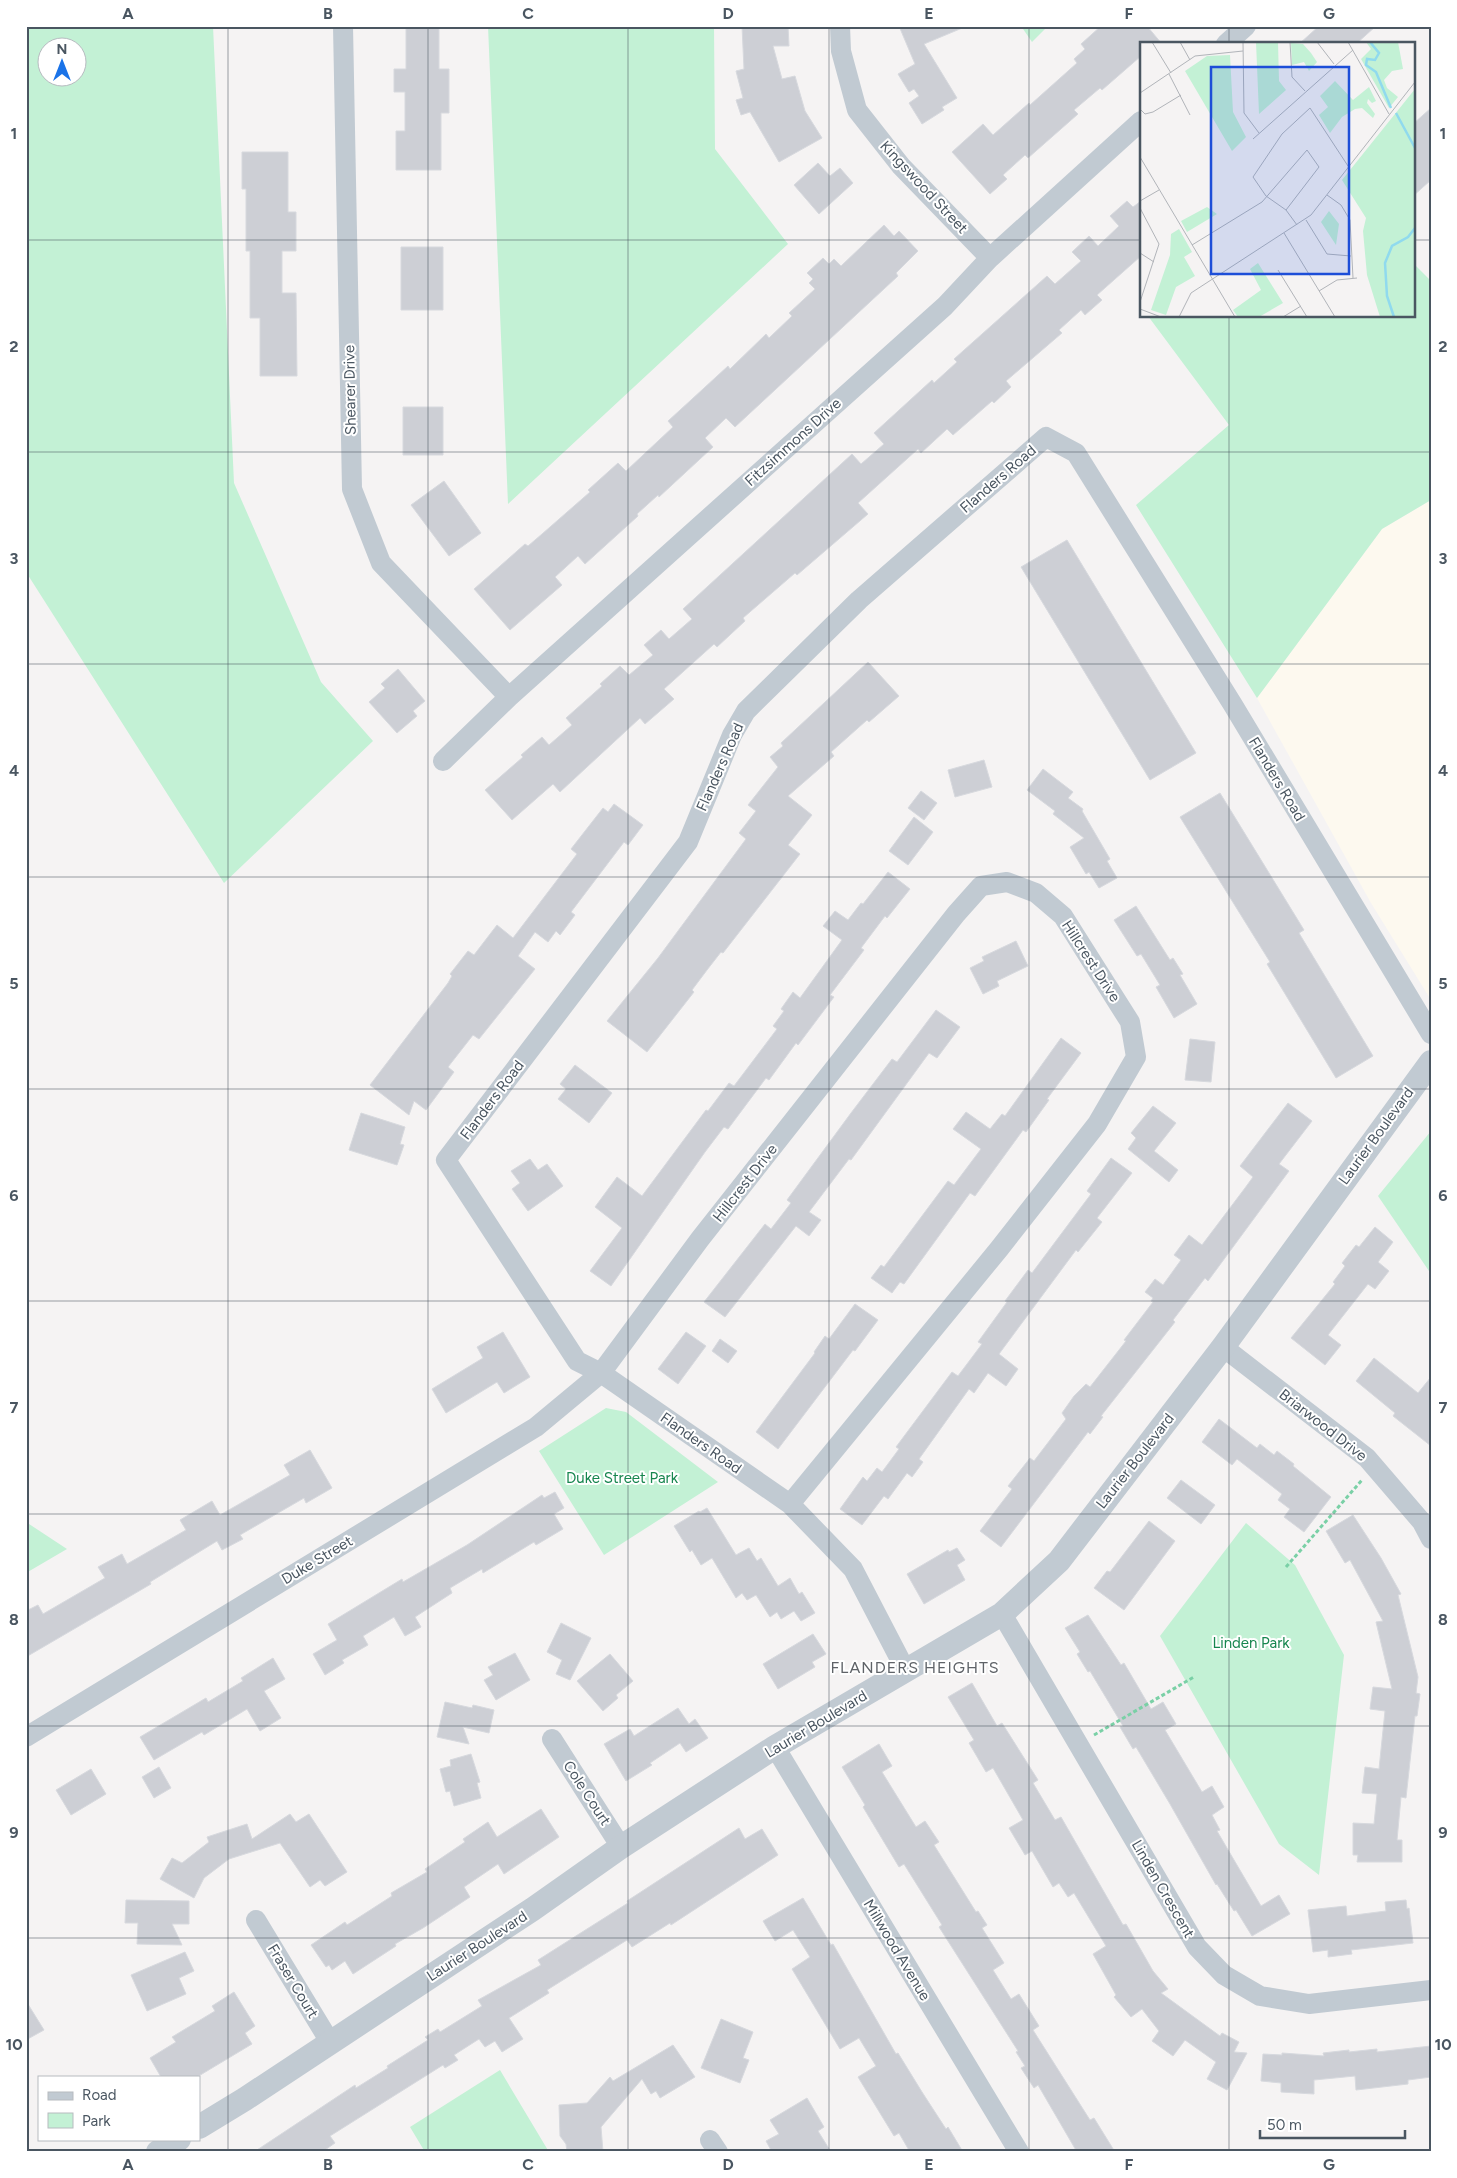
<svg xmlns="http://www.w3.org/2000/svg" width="1457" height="2178" font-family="Figtree,sans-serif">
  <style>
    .commercial { fill: #fdf9ef }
    .green { fill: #c3f1d5; fill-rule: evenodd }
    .building { fill: #cdcfd5; stroke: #d7d9de }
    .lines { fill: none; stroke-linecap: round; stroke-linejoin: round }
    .path { stroke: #7ad0a6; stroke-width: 3; stroke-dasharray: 4 2.5; stroke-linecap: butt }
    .minor { stroke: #c1cad2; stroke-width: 20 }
    .tertiary { stroke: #c1cad2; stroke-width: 24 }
    .grid { fill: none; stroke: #4a5661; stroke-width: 1; stroke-opacity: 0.55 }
    .labels { text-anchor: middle; stroke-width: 4; stroke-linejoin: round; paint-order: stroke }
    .street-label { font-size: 15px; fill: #4a5661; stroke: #fff }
    .park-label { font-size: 15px; fill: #17864f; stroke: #fff }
    .neighbourhood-label { font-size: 16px; letter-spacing: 1px; fill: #5f6368; stroke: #fff }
    .inset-river { fill: none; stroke: #90daee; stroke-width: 2.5 }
    .inset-road { fill: none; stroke: #b1b4b9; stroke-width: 1 }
    .view { fill: #1d4ed8; fill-opacity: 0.15; stroke: #1d4ed8; stroke-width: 2.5 }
    .inset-edge { fill: none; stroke: #4a5661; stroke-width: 2.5 }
    .neatline { fill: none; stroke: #4a5661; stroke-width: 2 }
    .grid-label { font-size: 16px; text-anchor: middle; font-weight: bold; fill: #4a5661 }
  </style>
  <rect width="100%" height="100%" fill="#f5f3f3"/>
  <path class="commercial" d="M1431,500V1000L1371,903L1257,698L1382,529Z"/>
  <path class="green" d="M26,26H213L234,483L321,682L373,741L224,883L26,572ZM48,48H78V78H48Z
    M488,26H714L715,149L788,244L508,504Z
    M1021,26H1048L1032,42Z
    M1413,263L1431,281V500L1382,529L1257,698L1136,505L1229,425L1148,316H1413Z
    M1431,1131V1274L1378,1196Z
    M606,1408L626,1412L718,1482L604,1555L539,1451Z
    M26,1522L67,1549L26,1573Z
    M1246,1523L1295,1565L1344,1655L1319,1875L1279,1844L1160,1636Z
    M500,2070L549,2152H425L410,2127Z"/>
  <path class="building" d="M406,26H439V69H449V113H441V170H396V131H405V92H394V69H406Z
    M742,26H788L789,46H773L782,79L795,76L805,111L822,138L779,162L750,112L741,115L736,100L743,98L736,71L744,69Z
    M899,26H967L924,44L957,98L942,107L944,110L922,124L909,103L919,96L914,89L909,92L898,74L915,64Z
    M1101,26H1147L1162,44H1141V56L1102,90L1100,88L1074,110L1078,114L1028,158L1025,155L1003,175L1007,179L990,194L952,152L983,124L993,135L1029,103L1030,105L1077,63L1074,59L1085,49L1081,44Z
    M1319,26H1376L1356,44H1299Z
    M1431,108V180L1413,196V124Z
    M242,152H288V212H296V251H282V293H296L297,376H260V318H250V251H246V189H242Z
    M818,163L830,176L840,168L853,183L819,214L794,185Z
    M1127,201L1133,207L1141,201V256L1097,295L1102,300L1085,315L1081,310L1059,330L1062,333L1006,381L1011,387L994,403L992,401L953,435L947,429L921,453L918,449L858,503L868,514L797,575L795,573L743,618L745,621L717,647L714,644L664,689L674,699L645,724L640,718L560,792L553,784L512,820L485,790L523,757L521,755L542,737L549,745L572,725L566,718L602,686L600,684L620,666L629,675L653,655L644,645L661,630L669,639L692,619L683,609L852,454L861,464L884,444L874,433L932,380L934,383L957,362L954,359L1047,276L1055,284L1081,261L1072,252L1089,236L1098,246L1119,226L1110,216Z
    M884,225L894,236L899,231L918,251L896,273L898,276L735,427L726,418L705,438L713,447L659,497L658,495L637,514L638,516L585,564L578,556L555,577L562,585L510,630L474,589L525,544L528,546L542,534L590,492L588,490L618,463L626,471L673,427L668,421L691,400L728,366L730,369L766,334L769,338L792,316L789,313L815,289L809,283L813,279L807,273L823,258L829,264L834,259L841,266Z
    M401,247H443V310H401Z
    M403,407H443V455H403Z
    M444,481L481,533L449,556L411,505Z
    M1067,540L1196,753L1150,780L1021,567Z
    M868,662L899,696L869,722L867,720L831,752L834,756L788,796L812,815L788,845L800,854L723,953L721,952L707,970L692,990L694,992L647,1052L607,1021L658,958L746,839L739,833L756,811L748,805L778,767L770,757L783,746L781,743Z
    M398,669L425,701L413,711L417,716L397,733L369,702L385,688L381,684Z
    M984,760L992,787L955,797L948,770Z
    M1043,769L1073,792L1068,798L1083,809L1082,811L1110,859L1107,861L1117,878L1099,888L1089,872L1086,874L1070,847L1084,838L1053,814L1055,811L1027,790Z
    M921,791L937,803L924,820L908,808Z
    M1220,793L1304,930L1299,933L1373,1056L1336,1078L1267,964L1270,962L1180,817Z
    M614,804L643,825L628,845L624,842L571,912L575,915L560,935L556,931L548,942L535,932L518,956L535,969L479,1039L473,1035L448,1067L454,1072L426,1110L414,1101L409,1115L370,1085L448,983L452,976L450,974L468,951L474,955L497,925L513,938L577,854L571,849L603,808L608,812Z
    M914,817L933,832L908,865L889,851Z
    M888,872L910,889L887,918L885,916L861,948L864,950L830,995L834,997L798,1045L796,1043L769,1080L766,1078L728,1129L724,1127L705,1152L611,1286L590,1271L622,1228L595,1207L617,1177L642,1196L706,1110L708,1111L729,1083L734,1086L777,1029L773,1026L784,1011L781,1009L793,992L800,998L842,940L823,926L835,911L848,920L861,903L863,904Z
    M1136,906L1170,960L1173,958L1183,974L1180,975L1197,1004L1174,1018L1156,987L1160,985L1141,954L1137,956L1114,920Z
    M1016,941L1028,966L997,981L999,986L983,994L970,968L984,961L982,957Z
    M936,1010L960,1027L937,1058L929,1053L851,1160L849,1159L809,1212L821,1220L809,1236L796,1226L725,1317L704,1302L765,1224L771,1229L791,1203L787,1200L851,1113L892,1059L897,1062Z
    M1061,1038L1081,1053L1047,1099L1049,1100L1026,1132L1023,1130L975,1196L970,1193L904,1284L900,1282L892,1293L871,1278L881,1265L884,1267L948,1181L954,1185L981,1149L953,1129L966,1112L990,1129L1002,1114L1005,1116Z
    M1190,1039L1215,1042L1211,1082L1185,1080Z
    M575,1065L612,1093L589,1123L558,1099L566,1089L560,1084Z
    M1288,1103L1312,1121L1279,1164L1289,1171L1208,1281L1205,1278L1173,1320L1175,1322L1101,1416L1103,1417L1090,1434L1088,1432L1001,1547L980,1531L1012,1489L1008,1486L1030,1458L1034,1461L1066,1419L1062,1413L1074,1396L1086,1384L1090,1387L1126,1341L1124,1340L1153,1302L1151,1301L1153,1298L1145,1292L1155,1279L1163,1285L1181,1260L1174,1255L1189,1235L1202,1245L1245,1188L1253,1177L1240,1166Z
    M1153,1106L1176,1123L1154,1151L1178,1170L1169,1182L1128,1149L1136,1138L1131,1133Z
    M361,1113L405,1127L400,1144L404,1145L397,1165L349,1150Z
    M1111,1158L1132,1173L1097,1218L1102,1222L1078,1252L1076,1250L999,1354L1018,1369L1006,1386L988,1373L974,1393L969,1389L919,1459L923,1462L912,1477L907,1473L888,1499L884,1496L862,1525L840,1509L863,1477L867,1481L877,1468L882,1472L899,1449L896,1447L952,1372L958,1376L982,1344L978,1342L1007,1302L1005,1301L1028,1270L1032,1273L1091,1194L1087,1191Z
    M530,1159L538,1170L547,1164L563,1186L528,1211L512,1189L520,1183L511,1171Z
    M1375,1227L1393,1242L1378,1262L1389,1271L1375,1289L1368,1284L1328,1335L1341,1345L1325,1365L1291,1338L1335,1284L1333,1282L1345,1266L1342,1263L1356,1245L1359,1247Z
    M855,1304L878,1320L855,1351L853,1350L778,1449L756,1432L815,1353L814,1352L825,1336L829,1339Z
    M503,1332L530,1377L504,1393L497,1382L446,1413L432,1389L483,1358L477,1347Z
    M686,1332L706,1346L678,1384L658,1369Z
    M720,1339L737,1351L728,1363L712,1351Z
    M1374,1358L1418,1393L1431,1377V1446L1393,1416L1395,1413L1356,1381Z
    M1219,1419L1257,1448L1260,1444L1274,1455L1277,1451L1294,1464L1293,1466L1331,1497L1304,1532L1284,1517L1290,1509L1278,1500L1282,1494L1237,1459L1232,1465L1202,1442Z
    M310,1450L332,1488L306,1503L304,1498L240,1535L243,1539L222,1550L217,1541L150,1582L151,1584L26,1657V1611L38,1605L43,1614L105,1578L98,1567L122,1554L127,1564L186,1530L180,1520L212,1501L220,1515L290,1475L284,1465Z
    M1181,1480L1215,1505L1201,1524L1167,1498Z
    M555,1492L564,1508L554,1514L563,1529L536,1545L534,1542L483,1573L482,1569L450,1588L452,1593L415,1617L421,1627L405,1636L394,1617L363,1636L368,1645L342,1660L344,1663L325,1675L313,1654L337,1640L328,1624L402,1579L403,1582L467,1545L542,1495L544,1498Z
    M707,1508L736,1555L749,1548L757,1561L761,1558L778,1586L790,1578L799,1594L802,1592L815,1613L801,1621L794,1611L781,1619L777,1612L770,1617L756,1595L747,1600L742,1593L736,1598L712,1558L701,1565L692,1550L690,1552L674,1526L699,1511L700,1512Z
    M1353,1515L1381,1558L1401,1594L1398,1595L1418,1677L1416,1693L1420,1694L1417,1716H1415L1406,1798L1401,1797L1397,1840H1402V1862H1357L1358,1855H1353V1823L1374,1824L1377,1794L1362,1793L1365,1767L1379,1769L1385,1711L1370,1709L1373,1687L1392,1689L1376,1622L1383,1621L1350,1560L1345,1563L1326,1531Z
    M1149,1521L1175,1541L1124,1610L1094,1588L1107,1571L1110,1572Z
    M957,1548L965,1560L957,1565L965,1580L924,1604L907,1574L948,1550L949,1552Z
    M1088,1615L1121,1665L1124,1663L1151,1709L1163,1702L1176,1724L1165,1730L1202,1792L1212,1786L1224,1807L1212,1815L1220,1830L1217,1831L1261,1906L1279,1895L1290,1914L1252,1936L1236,1910L1234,1911L1217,1884L1216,1885L1170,1804L1136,1747L1133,1749L1120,1727L1123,1726L1090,1671L1088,1672L1077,1654L1080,1652L1065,1628Z
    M561,1623L591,1638L570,1680L556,1674L562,1660L547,1652Z
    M813,1634L826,1654L812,1662L815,1667L778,1689L763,1664Z
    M515,1653L530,1680L496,1700L484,1680L493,1675L488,1667Z
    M610,1654L633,1681L616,1695L618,1698L603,1711L577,1681Z
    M273,1658L285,1679L264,1691L281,1718L260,1731L247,1709L204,1735L202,1732L154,1760L140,1737L206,1698L208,1702L243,1681L241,1678Z
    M972,1683L997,1726L1002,1723L1038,1780L1033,1783L1055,1820L1061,1817L1123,1925L1126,1924L1153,1971L1168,1989L1161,1993L1220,2036L1222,2033L1239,2042L1234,2052L1247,2053L1227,2090L1207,2079L1216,2062L1185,2040L1173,2056L1152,2041L1159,2031L1142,2009L1131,2017L1114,1997L1116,1995L1093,1954L1106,1946L1074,1893L1068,1897L1059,1883L1053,1887L1032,1851L1025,1855L1009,1828L1023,1820L993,1768L986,1772L969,1743L974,1740L948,1697Z
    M445,1702L472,1708L473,1705L494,1710L489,1733L463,1727L469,1744L437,1737Z
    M678,1708L689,1724L695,1719L708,1738L686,1752L680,1743L650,1763L652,1765L626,1781L604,1744L630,1729L634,1736Z
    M879,1744L892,1766L882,1772L916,1827L925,1821L939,1842L934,1845L976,1912L978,1911L987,1925L982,1928L1004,1963L993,1970L1011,1999L1019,1994L1039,2026L1033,2030L1090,2120L1094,2118L1115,2152H1077L1038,2085L1034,2088L1021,2068L1025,2066L1016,2052L1018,2051L939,1927L942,1925L904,1864L899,1867L863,1807L865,1805L842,1767Z
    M471,1754L480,1782L477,1783L481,1798L454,1806L450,1791L446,1792L440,1769L451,1766L450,1760Z
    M159,1767L171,1788L154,1798L142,1777Z
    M91,1769L106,1794L71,1815L56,1790Z
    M541,1809L559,1837L504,1874L498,1864L464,1887L470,1897L423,1928L395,1944L396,1946L353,1974L345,1961L332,1970L329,1965L326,1967L311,1945L345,1922L347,1925L392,1896L391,1893L427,1872L425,1869L465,1842L463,1839L488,1822L497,1837Z
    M290,1814L296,1822L309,1814L347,1872L325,1886L320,1880L310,1887L280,1843L229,1859L204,1878L194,1898L160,1879L172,1858L182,1863L209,1842L207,1837L247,1824L252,1839Z
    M739,1828L745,1839L762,1829L778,1855L671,1925L670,1923L632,1947L627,1940L547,1990L549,1993L509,2018L523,2039L502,2052L495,2041L485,2047L479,2039L454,2055L458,2060L445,2068L443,2065L330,2136L335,2143L322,2152H254L355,2085L356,2088L388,2068L387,2066L428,2040L425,2037L438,2029L440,2032L482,2006L478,2000L541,1965L538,1960L628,1903L627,1901Z
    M803,1898L831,1945L833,1944L896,2054L898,2053L922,2092L946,2129L948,2127L963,2152H910L899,2133L894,2136L858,2077L876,2066L859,2038L840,2049L792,1969L810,1957L793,1930L775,1941L763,1921Z
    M126,1900L189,1901V1924H172L182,1945L137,1944L138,1923H125Z
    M1406,1900L1407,1909L1409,1908L1413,1943L1351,1950L1352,1954L1328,1957V1950L1313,1952L1308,1910L1346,1906L1347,1916L1386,1911L1385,1902Z
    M185,1952L194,1971L179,1978L186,1994L147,2011L131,1975Z
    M234,1992L255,2026L245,2033L252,2044L197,2077H161L150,2058L176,2042L172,2037L215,2011L212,2006Z
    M26,2001L44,2030L26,2040Z
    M721,2019L753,2032L743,2058L749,2060L740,2083L701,2068Z
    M673,2045L695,2077L660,2098L656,2091L651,2094L642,2079L601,2127L603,2152H567L566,2144L560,2136L559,2105L587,2103L610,2077L613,2081Z
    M1431,2046V2077L1408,2080V2084L1356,2090L1355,2076L1314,2080V2094L1281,2092V2083L1261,2081L1263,2054L1282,2055V2053L1324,2056L1323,2053L1349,2050V2052L1377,2049V2052Z
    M807,2098L824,2127L818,2131L831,2152H772L766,2141L779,2134L770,2120Z"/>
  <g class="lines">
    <path class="path" d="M1286,1567L1362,1480
      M1094,1735L1194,1677"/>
    <path class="minor" d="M343,26L352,489L381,563L509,697
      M840,26L841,51L857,110L901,166L990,258
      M1226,44L1246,26
      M443,761L509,697L945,306L990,258L1141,121
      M1223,1347L1367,1458L1422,1522L1431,1539
      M1002,1614L1197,1947L1224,1975L1260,1996L1309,2004L1431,1990
      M906,1671L853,1569L790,1504L601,1373L577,1361L446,1160L688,842L732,735L746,711L859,600L1046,437L1076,453L1233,705L1431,1034
      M26,1737L536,1427L601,1373L700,1239L956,914L981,886L1007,882L1036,893L1063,916L1130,1022L1136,1057L1097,1124L999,1249L790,1504
      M552,1739L621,1847
      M775,1747L1019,2152
      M256,1920L330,2042
      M710,2140L718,2152"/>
    <path class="tertiary" d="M199,2127L245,2099L533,1909L621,1847L775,1747L1002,1614L1059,1561L1223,1347L1431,1062
      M158,2152L179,2139"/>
  </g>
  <path class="grid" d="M228,26V2152M428,26V2152M628,26V2152M829,26V2152M1029,26V2152M1229,26V44M26,240H1141M1413,240H1431M1229,316V2152M26,452H1431M26,664H1431M26,877H1431M26,1089H1431M26,1301H1431M26,1514H1431M26,1726H1431M26,1938H1431"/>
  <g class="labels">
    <g class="street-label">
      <text transform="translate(924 187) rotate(47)" y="5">Kingswood Street</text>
      <text transform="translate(350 390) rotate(-91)" y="5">Shearer Drive</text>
      <text transform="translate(793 442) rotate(-42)" y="5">Fitzsimmons Drive</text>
      <text transform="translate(998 479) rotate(-41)" y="5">Flanders Road</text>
      <text transform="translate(720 767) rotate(-66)" y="5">Flanders Road</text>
      <text transform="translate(1277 779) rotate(59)" y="5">Flanders Road</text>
      <text transform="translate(1091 961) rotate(57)" y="5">Hillcrest Drive</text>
      <text transform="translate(492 1100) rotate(-53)" y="5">Flanders Road</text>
      <text transform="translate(1376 1136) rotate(-54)" y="5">Laurier Boulevard</text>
      <text transform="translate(745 1183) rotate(-52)" y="5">Hillcrest Drive</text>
      <text transform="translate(1323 1425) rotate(38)" y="5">Briarwood Drive</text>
      <text transform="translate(701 1443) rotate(35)" y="5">Flanders Road</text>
      <text transform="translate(1135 1461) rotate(-52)" y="5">Laurier Boulevard</text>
      <text transform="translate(317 1560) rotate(-31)" y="5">Duke Street</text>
      <text transform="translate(816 1724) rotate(-31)" y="5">Laurier Boulevard</text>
      <text transform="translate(587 1793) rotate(57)" y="5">Cole Court</text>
      <text transform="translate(1163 1889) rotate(60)" y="5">Linden Crescent</text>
      <text transform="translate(477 1946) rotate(-33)" y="5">Laurier Boulevard</text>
      <text transform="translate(897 1950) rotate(59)" y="5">Millwood Avenue</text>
      <text transform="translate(293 1981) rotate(59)" y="5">Fraser Court</text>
    </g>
    <g class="park-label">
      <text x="622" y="1483">Duke Street Park</text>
      <text x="1251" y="1648">Linden Park</text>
    </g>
    <g class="neighbourhood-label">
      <text x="915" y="1673">FLANDERS HEIGHTS</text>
    </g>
  </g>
  <g transform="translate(1140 42)">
    <rect width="275" height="275" fill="#f5f3f3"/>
    <path d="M116,0H138L139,39L146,48L119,72ZM226,0H258L263,27L252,29L244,38L247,46L258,55L249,66L221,17L231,7ZM151,1L163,2L171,11L177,20L169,29L164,20L152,23ZM90,13L93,70L106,95L92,109L45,29L67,14ZM195,39L213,58L229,45L236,59L232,61L228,57L227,61L235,72L233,76L222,66L215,67L202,75L190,91L179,73L188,65L180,54ZM275,47V275H240L227,233L223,189L226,176L202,138ZM67,165L77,172L47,190L41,179ZM189,169L199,182L196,203L181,180ZM39,187L52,210L44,215L55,234L36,245L26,273L11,268L30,213L31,192ZM118,221L143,261L119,275H98L93,268L121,248L110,227Z" fill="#c3f1d5"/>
    <path class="inset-river" d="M230,0L239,11L235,18L227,17L226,23L236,30L251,66M256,71L275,106M254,275L247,254L245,221L252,204L268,195L275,186"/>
    <path class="inset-road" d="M12,0L31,31M40,0L50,18M103,0L104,71L119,91M150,0L152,35L165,49M177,0L194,22M208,0L249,72M29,32L50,73M0,51L55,14L103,9M0,67L5,72L13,70L41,53M113,97L213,8M0,115L95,275M187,153L201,163L210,178L213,236M0,159L19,148M0,166L19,202L0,260M166,178L187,212L211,214M157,183L146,168L126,154L113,135L142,92L170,66L208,124M144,191L195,275M52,203L122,160L167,108L179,125L146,168M0,211L14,220M138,228L167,275M179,249L197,238L217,236M0,267L21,275M39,275L51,251L171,173L275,40M143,275L161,264"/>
    <path class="view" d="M71,25H209V232H71Z"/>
    <rect width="275" height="275" class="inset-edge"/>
  </g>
  <rect width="1457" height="2178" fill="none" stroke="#ffffff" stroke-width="55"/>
  <rect x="38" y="2076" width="162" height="65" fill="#ffffff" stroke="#b7bbc0"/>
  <rect x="48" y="2092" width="25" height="8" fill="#c1cad2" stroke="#b7bbc0"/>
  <text x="82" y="2100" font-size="15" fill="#4a5661">Road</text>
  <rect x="48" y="2113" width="25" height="15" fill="#c3f1d5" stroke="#b7bbc0"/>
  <text x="82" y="2126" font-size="15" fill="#4a5661">Park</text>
  <g transform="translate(62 62)"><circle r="24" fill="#ffffff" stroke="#b7bbc0"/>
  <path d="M0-4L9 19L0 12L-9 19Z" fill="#1a73e8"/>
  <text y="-8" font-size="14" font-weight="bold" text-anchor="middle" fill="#4a5661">N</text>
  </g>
  <path d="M1260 2130v8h145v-8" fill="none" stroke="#4a5661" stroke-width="2.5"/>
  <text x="1267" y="2130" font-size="15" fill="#4a5661" stroke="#ffffff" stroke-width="4" paint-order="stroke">50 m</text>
  <rect x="28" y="28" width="1402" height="2122" class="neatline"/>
  <g class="grid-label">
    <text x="128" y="19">A</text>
    <text x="328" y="19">B</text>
    <text x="528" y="19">C</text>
    <text x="728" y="19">D</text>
    <text x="929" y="19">E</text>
    <text x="1129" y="19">F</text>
    <text x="1329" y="19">G</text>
    <text x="14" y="139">1</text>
    <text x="1443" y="139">1</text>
    <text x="14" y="352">2</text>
    <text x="1443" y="352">2</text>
    <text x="14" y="564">3</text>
    <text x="1443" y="564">3</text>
    <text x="14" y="776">4</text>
    <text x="1443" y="776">4</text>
    <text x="14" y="989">5</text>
    <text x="1443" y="989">5</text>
    <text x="14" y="1201">6</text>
    <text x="1443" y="1201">6</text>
    <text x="14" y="1413">7</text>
    <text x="1443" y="1413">7</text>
    <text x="14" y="1625">8</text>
    <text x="1443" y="1625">8</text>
    <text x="14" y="1838">9</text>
    <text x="1443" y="1838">9</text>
    <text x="14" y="2050">10</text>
    <text x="1443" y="2050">10</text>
    <text x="128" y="2170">A</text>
    <text x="328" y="2170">B</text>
    <text x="528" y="2170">C</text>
    <text x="728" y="2170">D</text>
    <text x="929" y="2170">E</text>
    <text x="1129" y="2170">F</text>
    <text x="1329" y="2170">G</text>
  </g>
</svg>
